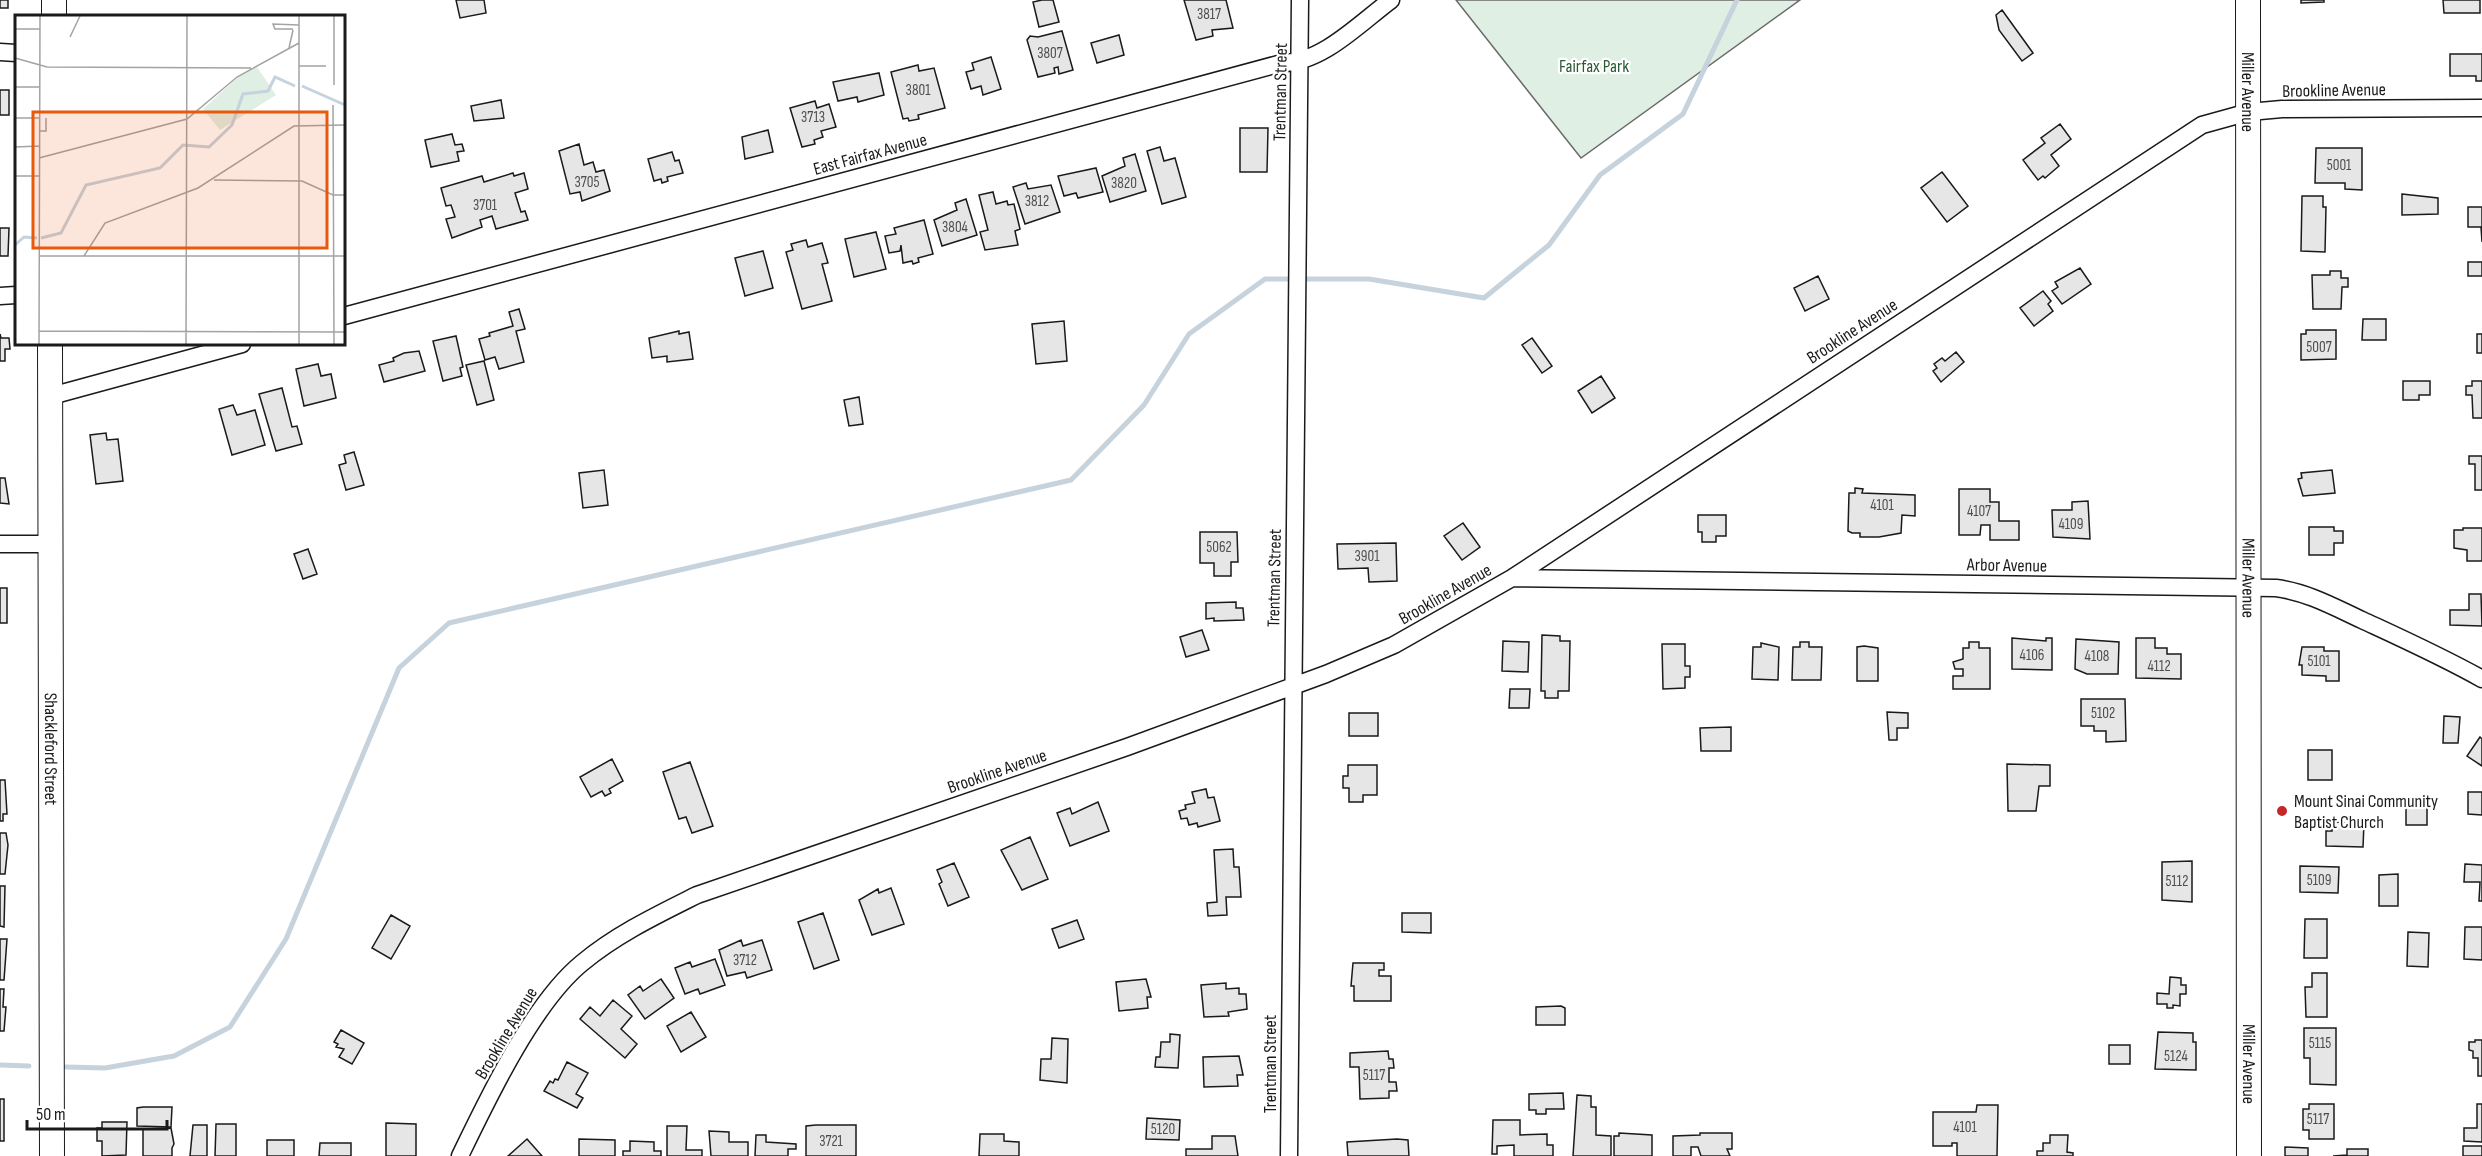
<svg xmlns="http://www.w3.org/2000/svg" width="2482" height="1156" font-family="'Sofia Sans Condensed',sans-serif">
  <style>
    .green { fill: #e0efe3; stroke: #6a6a6a; stroke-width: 1.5 }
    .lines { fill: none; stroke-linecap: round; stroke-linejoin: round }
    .stream { stroke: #c6d2dc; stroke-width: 5 }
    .building { fill: #e6e6e6; stroke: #1a1a1a; stroke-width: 1.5 }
    .street-casing { stroke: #1a1a1a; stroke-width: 19 }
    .secondary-casing { stroke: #1a1a1a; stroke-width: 26 }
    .street { stroke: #fff; stroke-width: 16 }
    .secondary { stroke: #fff; stroke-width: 24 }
    .poi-dot { fill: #c62828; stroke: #fff; stroke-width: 2 }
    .labels { text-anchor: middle; stroke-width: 4.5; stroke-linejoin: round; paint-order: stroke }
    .number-label { font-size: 15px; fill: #4d4d4d }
    .park-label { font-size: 18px; fill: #2b5a34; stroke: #fff }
    .street-label { font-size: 18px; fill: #1a1a1a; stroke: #fff }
    .poi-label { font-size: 18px; fill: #1a1a1a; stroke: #fff; text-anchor: start }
    .inset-river { fill: none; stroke: #c6d2dc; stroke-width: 3 }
    .inset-road { fill: none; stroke: #a3a3a3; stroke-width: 1.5 }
    .view { fill: #e8590c; fill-opacity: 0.15; stroke: #e8590c; stroke-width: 3 }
    .inset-edge { fill: none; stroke: #1a1a1a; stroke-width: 3 }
  </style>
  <rect width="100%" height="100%" fill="#fff"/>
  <path class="green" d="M1456,0H1800L1581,158Z"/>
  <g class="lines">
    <path class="stream" d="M0,1065L29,1066
      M66,1067L105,1068L174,1056L230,1027L286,939L399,668L449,623L1071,480L1144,405L1189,334L1265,279H1369L1484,298L1549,245L1600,175L1683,114L1737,0"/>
  </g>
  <path class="building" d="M0,0H8V8H0Z
    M456,0H484L486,13L460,18Z
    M1042,0H1053L1059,22L1039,27L1033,2Z
    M1184,0H1226L1233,28L1212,30L1213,36L1196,40Z
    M2301,0H2324V2L2301,3Z
    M2443,0H2480V13H2444Z
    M2002,10L2033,53L2022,61L1999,30L1996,15Z
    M1062,31L1073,70L1059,74L1058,67L1054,68L1055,73L1038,77L1027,40L1030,36L1038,37Z
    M1119,35L1124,55L1097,63L1091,43Z
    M2450,54H2482V81H2476V76H2450Z
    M991,57L1001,89L983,95L981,86L971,89L966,72L974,70L972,63Z
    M918,65L919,71L934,68L945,108L918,115L919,119L909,121L908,118L903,119L891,72Z
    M879,73L884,95L858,102L857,97L838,101L833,82Z
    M0,90H9V115H0Z
    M501,100L504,118L474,121L471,106Z
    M815,101L817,108L829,104L836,127L821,131L823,137L814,140L815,144L802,147L790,108Z
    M2060,124L2071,139L2051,155L2059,166L2045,178L2043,176L2038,180L2023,160L2045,143L2041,138Z
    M1240,128H1268L1267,172H1240Z
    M768,130L773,152L745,159L742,137Z
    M452,134L455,145L462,144L464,151L457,152L459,161L431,167L425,140Z
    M579,144L584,165L593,162L596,172L604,170L610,191L582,201L580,192L570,194L559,151Z
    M1160,147L1164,161L1175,158L1186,197L1162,204L1147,151Z
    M2316,148H2362V190L2345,189V183H2315Z
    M672,152L675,161L679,160L683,173L667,177L668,181L662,183L661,179L654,181L648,159Z
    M1135,154L1146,191L1110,202L1102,176L1125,166L1123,158Z
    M1096,168L1103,192L1078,198L1076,193L1064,196L1058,176Z
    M1942,172L1968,206L1947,222L1921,188Z
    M513,173L514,176L524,173L528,189L515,193L521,212L525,211L528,220L496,229L492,216L480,220L482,227L452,238L446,219L455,217L451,205L446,206L441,188L482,176L484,182Z
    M1026,183L1028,189L1051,185L1060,212L1025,224L1013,187Z
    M993,192L996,204L1007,201L1008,205L1014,204L1020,229L1015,231L1018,245L985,250L980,232L988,230L979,195Z
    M2402,194L2438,198V214L2402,215Z
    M2302,196H2323V207H2326L2325,252L2301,251Z
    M966,199L977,235L942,246L934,220L957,210L955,203Z
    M2468,207H2482V242L2481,227H2468Z
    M924,220L933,254L918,258L919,262L913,264L912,261L903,263L901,245L900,251L889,253L885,236L896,234L894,228Z
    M0,228H9L8,256H0Z
    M876,232L886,269L854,277L845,239Z
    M806,240L808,247L822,243L828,263L822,264L832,301L802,309L786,252L793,250L791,244Z
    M763,251L773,288L745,296L735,258Z
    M2468,262H2482V276H2468Z
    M2080,268L2091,284L2062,304L2052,291L2058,287L2055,282Z
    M2330,271H2341V278H2348V287H2342L2341,309H2313L2312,275H2330Z
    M1818,276L1829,299L1805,311L1794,288Z
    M2043,291L2051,301L2048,304L2053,311L2034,326L2020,308Z
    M519,309L525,329L516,331L524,362L499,369L495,357L485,360L479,339L490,336L489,333L513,326L509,312Z
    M2363,319H2386V340H2362Z
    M1064,321L1067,361L1036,364L1032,324Z
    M2306,330H2336V359L2301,360V334H2306Z
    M679,331V334L689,332L693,359L667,362V356L652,358L649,338Z
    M0,334L1,338H9L10,349H5V361H0Z
    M2477,334H2482V353H2477Z
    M456,336L463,367L460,368L462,376L443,381L433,341Z
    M1532,338L1552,366L1542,373L1522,345Z
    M419,351L425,371L384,382L379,365L394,361L393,358L404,353Z
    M1956,352L1964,362L1941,382L1933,371L1937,368L1934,364L1942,358L1945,361Z
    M484,361L494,400L477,405L466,365Z
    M318,364L321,376L331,374L336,398L304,406L296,369Z
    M1601,376L1615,398L1592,413L1578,391Z
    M2403,381H2430V395H2419V400H2403Z
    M2472,381H2482V418H2473L2472,395H2466V386H2472Z
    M282,388L292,427L297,426L302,444L276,451L259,394Z
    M859,397L863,424L849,426L844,400Z
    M233,405L237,415L255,410L265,445L232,455L219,409Z
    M106,433L107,440L118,439L123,481L96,484L90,435Z
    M354,452L364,485L346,490L339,465L346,463L344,455Z
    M2469,456H2482V490H2475V464H2469Z
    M604,470L608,505L583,508L579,473Z
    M2332,470L2335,493L2303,496L2298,479L2302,478L2301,473Z
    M0,478H5L9,504L0,503Z
    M1855,488L1863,489L1862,493L1915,495V516L1902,515L1901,533L1879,537H1860V533H1852L1848,531L1849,493H1855Z
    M1959,489H1990V502H1999V521H2019V540H1990V525H1981L1980,535H1959Z
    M2088,501L2090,539L2053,537L2052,510H2072V502Z
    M1698,515H1726V536H1716V542H1702V532H1698Z
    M1463,523L1480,547L1462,560L1444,536Z
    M2309,527H2334V531H2343V543H2334V555H2309Z
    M2463,528H2482V561H2467V550L2454,548V530H2463Z
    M1200,532H1237L1238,562H1231V576H1214V563H1200Z
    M1396,543L1397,581L1369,582L1368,568L1338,569L1337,544Z
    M308,549L317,574L303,579L294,554Z
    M0,588H7V623H0Z
    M2469,594H2481L2482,626L2450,625V610H2469Z
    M1236,602V608H1243L1244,620L1214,621V618L1206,619V603Z
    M1202,630L1209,650L1186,657L1180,637Z
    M1542,635L1560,636V641H1570L1569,691H1558V698H1545V691H1541Z
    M2012,638L2046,641V638H2052V670L2012,669Z
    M2136,638H2155V648H2167V654H2181V679L2136,678Z
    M2076,639L2119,642L2118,674H2087L2075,669Z
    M1503,641L1529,642L1528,672L1502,671Z
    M1800,642H1809V647H1822L1821,680H1792L1793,647H1800Z
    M1969,642H1979V648H1990V689H1953V676H1963V669H1955L1953,662L1963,659V648H1969Z
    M1761,643L1779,647L1778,680L1752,679L1753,647H1761Z
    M1662,644H1685V666H1690V677H1685V688L1663,689Z
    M1864,646L1878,648V681H1857V647Z
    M2302,647H2324V651H2339V681H2326V676L2302,675V665H2299Z
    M1510,689H1530L1529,708H1509Z
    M2081,699H2125L2126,741L2106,742V731H2094V726H2081Z
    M1887,712L1908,713V728H1897V740H1889Z
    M1349,713H1378V736H1349Z
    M2444,716L2460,717L2458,743H2443Z
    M1731,727V751H1701L1700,728Z
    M2480,737L2482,739V766L2467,756Z
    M2308,750H2332V780H2308Z
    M612,759L623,781L609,789L611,793L605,796L602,791L591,797L580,777Z
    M690,762L713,826L692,833L686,817L679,819L663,772Z
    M2007,764L2050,765V786H2039L2036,811H2008Z
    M1348,765H1377V795H1363V802H1349V788H1343V776H1348Z
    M0,780H5L7,814H3V821H0Z
    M1206,789L1208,798L1214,797L1220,821L1198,827L1197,823L1189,825L1187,818L1181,819L1179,811L1186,809L1185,805L1195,803L1192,792Z
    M2468,792H2482V815L2468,814Z
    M2406,801H2427V825H2406Z
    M1098,802L1109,831L1070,846L1057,813L1070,808L1072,814Z
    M2332,822L2364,823L2363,847L2326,846V831H2332Z
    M0,833H6L8,845L5,874H0Z
    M1030,837L1048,879L1022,890L1001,850Z
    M1233,849L1234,867H1239L1241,897H1226L1227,915L1208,916L1207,903L1217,902L1214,850Z
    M2192,861V902L2162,900V862Z
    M954,863L969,897L948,906L939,884L942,882L937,870Z
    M2465,864L2482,865V901H2479L2480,882H2464Z
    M2300,866L2339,867L2338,893L2300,892Z
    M2398,874V906H2379V875Z
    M0,886H5L4,927L0,926Z
    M891,888L904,924L872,935L859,900L878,889L879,893Z
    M823,913L839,960L814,969L798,922Z
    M1402,913H1431V933L1402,932Z
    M391,915L410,926L391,959L372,948Z
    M2305,919H2327V958H2304Z
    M1077,920L1084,939L1059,948L1052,929Z
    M2465,927H2482V960L2464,959Z
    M2408,932L2429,933L2428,967L2407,966Z
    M0,939H7L4,980H0Z
    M741,940L743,946L762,940L772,970L747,978L745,972L727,976L719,950Z
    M715,959L725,985L700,994L698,989L685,994L675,968L690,962L692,967Z
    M1353,963H1384V970H1379V976H1391V1001H1354V986H1351Z
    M2312,973H2327V1017H2306L2305,987H2312Z
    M2170,977L2181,978V985H2186V994H2180V1006L2173,1005V1008H2167V1004H2157V993L2169,994Z
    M661,979L674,998L645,1019L628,995L640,986L643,991Z
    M1146,979L1151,997H1147L1148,1008L1119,1011L1116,982Z
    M1226,983V989L1239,988V994H1246L1247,1009L1228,1012L1229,1016L1204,1017L1201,985Z
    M0,989H4L3,1007H6L4,1031H0Z
    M613,1000L632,1016L621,1029L637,1044L625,1058L580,1019L590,1007L600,1016Z
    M1561,1006L1565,1008V1025H1536V1007Z
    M691,1012L706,1037L681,1052L667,1026Z
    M2304,1028H2336V1085L2310,1084V1058H2304Z
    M341,1030L364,1043L352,1064L339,1057L344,1049L336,1047L338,1044L334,1042Z
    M2158,1032L2193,1033V1042H2196V1070L2155,1069Z
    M1170,1034L1180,1035L1178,1068L1155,1067L1156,1057H1160L1161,1042H1170Z
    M1052,1038L1068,1039L1067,1083L1040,1080L1041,1059H1051Z
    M2475,1040H2482V1076H2478V1058H2473V1051L2469,1050V1042H2475Z
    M2109,1045H2130V1064H2109Z
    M1388,1051L1389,1059H1393L1394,1068H1389V1082H1396L1397,1091H1389V1098L1360,1099L1359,1067H1350V1053Z
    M1239,1056L1243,1075H1237L1238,1086L1204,1087L1203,1057Z
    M567,1062L588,1073L576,1094L583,1098L577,1108L544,1091L550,1081L553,1083L555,1079L558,1080Z
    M1563,1093L1564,1109H1546V1114H1536V1110H1529V1094Z
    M1577,1095L1591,1096V1107H1596V1135L1611,1136V1156H1573Z
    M0,1099H4V1141H0Z
    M2309,1104H2334V1139H2309V1130H2303V1109H2309Z
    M2477,1104H2482V1142L2464,1141V1128H2477Z
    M1977,1105H1998L1997,1156H1957V1143H1952V1146H1933V1112H1976Z
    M143,1107H172L171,1127L137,1126V1108Z
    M1147,1118L1180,1120L1179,1140L1146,1139Z
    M1493,1120H1520V1135L1547,1134V1145H1553V1156H1514V1145L1497,1146V1154H1492Z
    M102,1122H127L126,1155L102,1156V1141H97V1128H102Z
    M386,1123L416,1124V1156H386Z
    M216,1124H236V1156H215Z
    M193,1125H207V1156H190Z
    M816,1125H856V1156H806V1126Z
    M667,1126H687L686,1150H702V1156H667Z
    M171,1128L174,1144L172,1148V1156H143V1129Z
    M709,1131L729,1132V1142H748V1156H711Z
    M1619,1133L1652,1135V1156H1614V1136H1619Z
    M1700,1133H1732V1149H1727L1730,1156H1701L1698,1147H1691V1156H1673V1136L1700,1135Z
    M980,1134H1004V1141L1019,1142V1156H979Z
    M756,1135H766V1142L796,1144V1149H788V1156H755Z
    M2050,1135H2068L2067,1152L2073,1153V1156H2037V1151H2043V1143H2050Z
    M1212,1136H1235L1238,1156H1186V1149H1212Z
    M527,1139L542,1156H508Z
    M579,1139L615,1140V1156H579Z
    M1397,1139L1408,1140L1409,1156H1348L1347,1142Z
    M267,1140H294V1156H267Z
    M630,1141L654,1142V1151H661V1156H623V1151H630Z
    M320,1143H351V1156H319Z
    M2463,1146H2482V1156H2463Z
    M2285,1147L2308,1148V1156H2285Z
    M2347,1149H2368V1156H2333L2347,1155Z"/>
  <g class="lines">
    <defs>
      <path id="street" d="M0,52L16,53
        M0,296L16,295
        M344,316L1282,63C1322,63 1360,23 1391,0
        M51,396L242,344
        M0,544H52
        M1512,578L2276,588C2307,592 2334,607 2362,620C2403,639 2443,657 2482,679
        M460,1156C488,1098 533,1003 582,963C617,934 657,915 697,895L1127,747L1326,674L1394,645L1512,578L2202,125L2249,112L2282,109L2482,108
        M1289,1156L1300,0"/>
      <g id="secondary">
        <path id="s1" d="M2248,0L2249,1156"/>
        <path d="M54,16V0"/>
        <path id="s2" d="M50,344L52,1156"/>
      </g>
    </defs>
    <use href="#street" class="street-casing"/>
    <use href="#secondary" class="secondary-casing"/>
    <use href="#street" class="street"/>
    <use href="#secondary" class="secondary"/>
  </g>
  <circle class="poi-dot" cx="2282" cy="811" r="6"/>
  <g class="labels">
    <g class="number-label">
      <text x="1209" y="19">3817</text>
      <text x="1050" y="58">3807</text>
      <text x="918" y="95">3801</text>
      <text x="813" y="122">3713</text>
      <text x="2339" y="170">5001</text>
      <text x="587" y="187">3705</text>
      <text x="1124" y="188">3820</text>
      <text x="1037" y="206">3812</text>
      <text x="485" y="210">3701</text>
      <text x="955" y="232">3804</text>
      <text x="2319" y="352">5007</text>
      <text x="1882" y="510">4101</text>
      <text x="1979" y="516">4107</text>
      <text x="2071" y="529">4109</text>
      <text x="1219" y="552">5062</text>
      <text x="1367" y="561">3901</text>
      <text x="2032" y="660">4106</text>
      <text x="2097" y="661">4108</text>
      <text x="2319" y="666">5101</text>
      <text x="2159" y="671">4112</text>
      <text x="2103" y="718">5102</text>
      <text x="2319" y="885">5109</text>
      <text x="2177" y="886">5112</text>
      <text x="745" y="965">3712</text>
      <text x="2320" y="1048">5115</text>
      <text x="2176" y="1061">5124</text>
      <text x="1374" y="1080">5117</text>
      <text x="2318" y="1124">5117</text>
      <text x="1965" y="1132">4101</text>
      <text x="1163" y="1134">5120</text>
      <text x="831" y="1146">3721</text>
    </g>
    <g class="park-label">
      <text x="1594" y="72">Fairfax Park</text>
    </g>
    <g class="street-label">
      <text transform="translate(2334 90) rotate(-1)" y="6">Brookline Avenue</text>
      <text transform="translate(1280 92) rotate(-89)" y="6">Trentman Street</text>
      <text dy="6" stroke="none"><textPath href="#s1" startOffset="92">Miller Avenue</textPath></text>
      <text transform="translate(870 154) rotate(-15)" y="6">East Fairfax Avenue</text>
      <text transform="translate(1852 331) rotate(-33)" y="6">Brookline Avenue</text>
      <text transform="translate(2007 565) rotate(1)" y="6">Arbor Avenue</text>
      <text transform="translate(1274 578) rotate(-89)" y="6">Trentman Street</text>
      <text dy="6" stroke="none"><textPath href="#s1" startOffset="578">Miller Avenue</textPath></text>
      <text transform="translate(1445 594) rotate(-30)" y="6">Brookline Avenue</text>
      <text dy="6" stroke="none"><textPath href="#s2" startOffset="405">Shackleford Street</textPath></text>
      <text transform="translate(997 771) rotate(-19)" y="6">Brookline Avenue</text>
      <text transform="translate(506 1033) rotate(-59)" y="6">Brookline Avenue</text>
      <text transform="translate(1270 1064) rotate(-90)" y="6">Trentman Street</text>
      <text dy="6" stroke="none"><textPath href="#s1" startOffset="1064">Miller Avenue</textPath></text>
    </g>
    <g class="poi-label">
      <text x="2294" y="807">Mount Sinai Community<tspan x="2294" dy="21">Baptist Church</tspan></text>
    </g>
  </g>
  <g transform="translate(15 15)">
    <rect width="330" height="330" fill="#fff"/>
    <path d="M242,52L261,80L205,115L188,94L222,63Z" fill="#e0efe3"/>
    <path class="inset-river" d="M287,71L330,90M26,223L46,218L71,170L145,153L168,130L194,132L217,110L228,79L253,76L260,62L280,71M0,230L9,222L22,223"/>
    <path class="inset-road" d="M284,1V329M0,14H25M278,14H260L258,9L284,10M55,22L65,1M274,33L278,15M0,43L32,52L236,53M284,51H311M319,70V1M0,72H25M318,90L319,329M0,103H25M25,116H31V103M0,132L24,131M24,143L172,104L222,62L284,28M0,161H25M199,165L287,166L318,180H330M24,241H330M69,241L90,208L183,173L279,111L330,110M24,316L330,317M24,329L25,1M171,329L172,1"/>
    <path class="view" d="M18,97H312V233H18Z"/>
    <rect width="330" height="330" class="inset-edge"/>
  </g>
  <path d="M27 1120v9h140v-9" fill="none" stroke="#1a1a1a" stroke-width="3"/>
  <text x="36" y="1120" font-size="18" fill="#1a1a1a" stroke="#ffffff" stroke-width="4.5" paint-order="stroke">50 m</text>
</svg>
